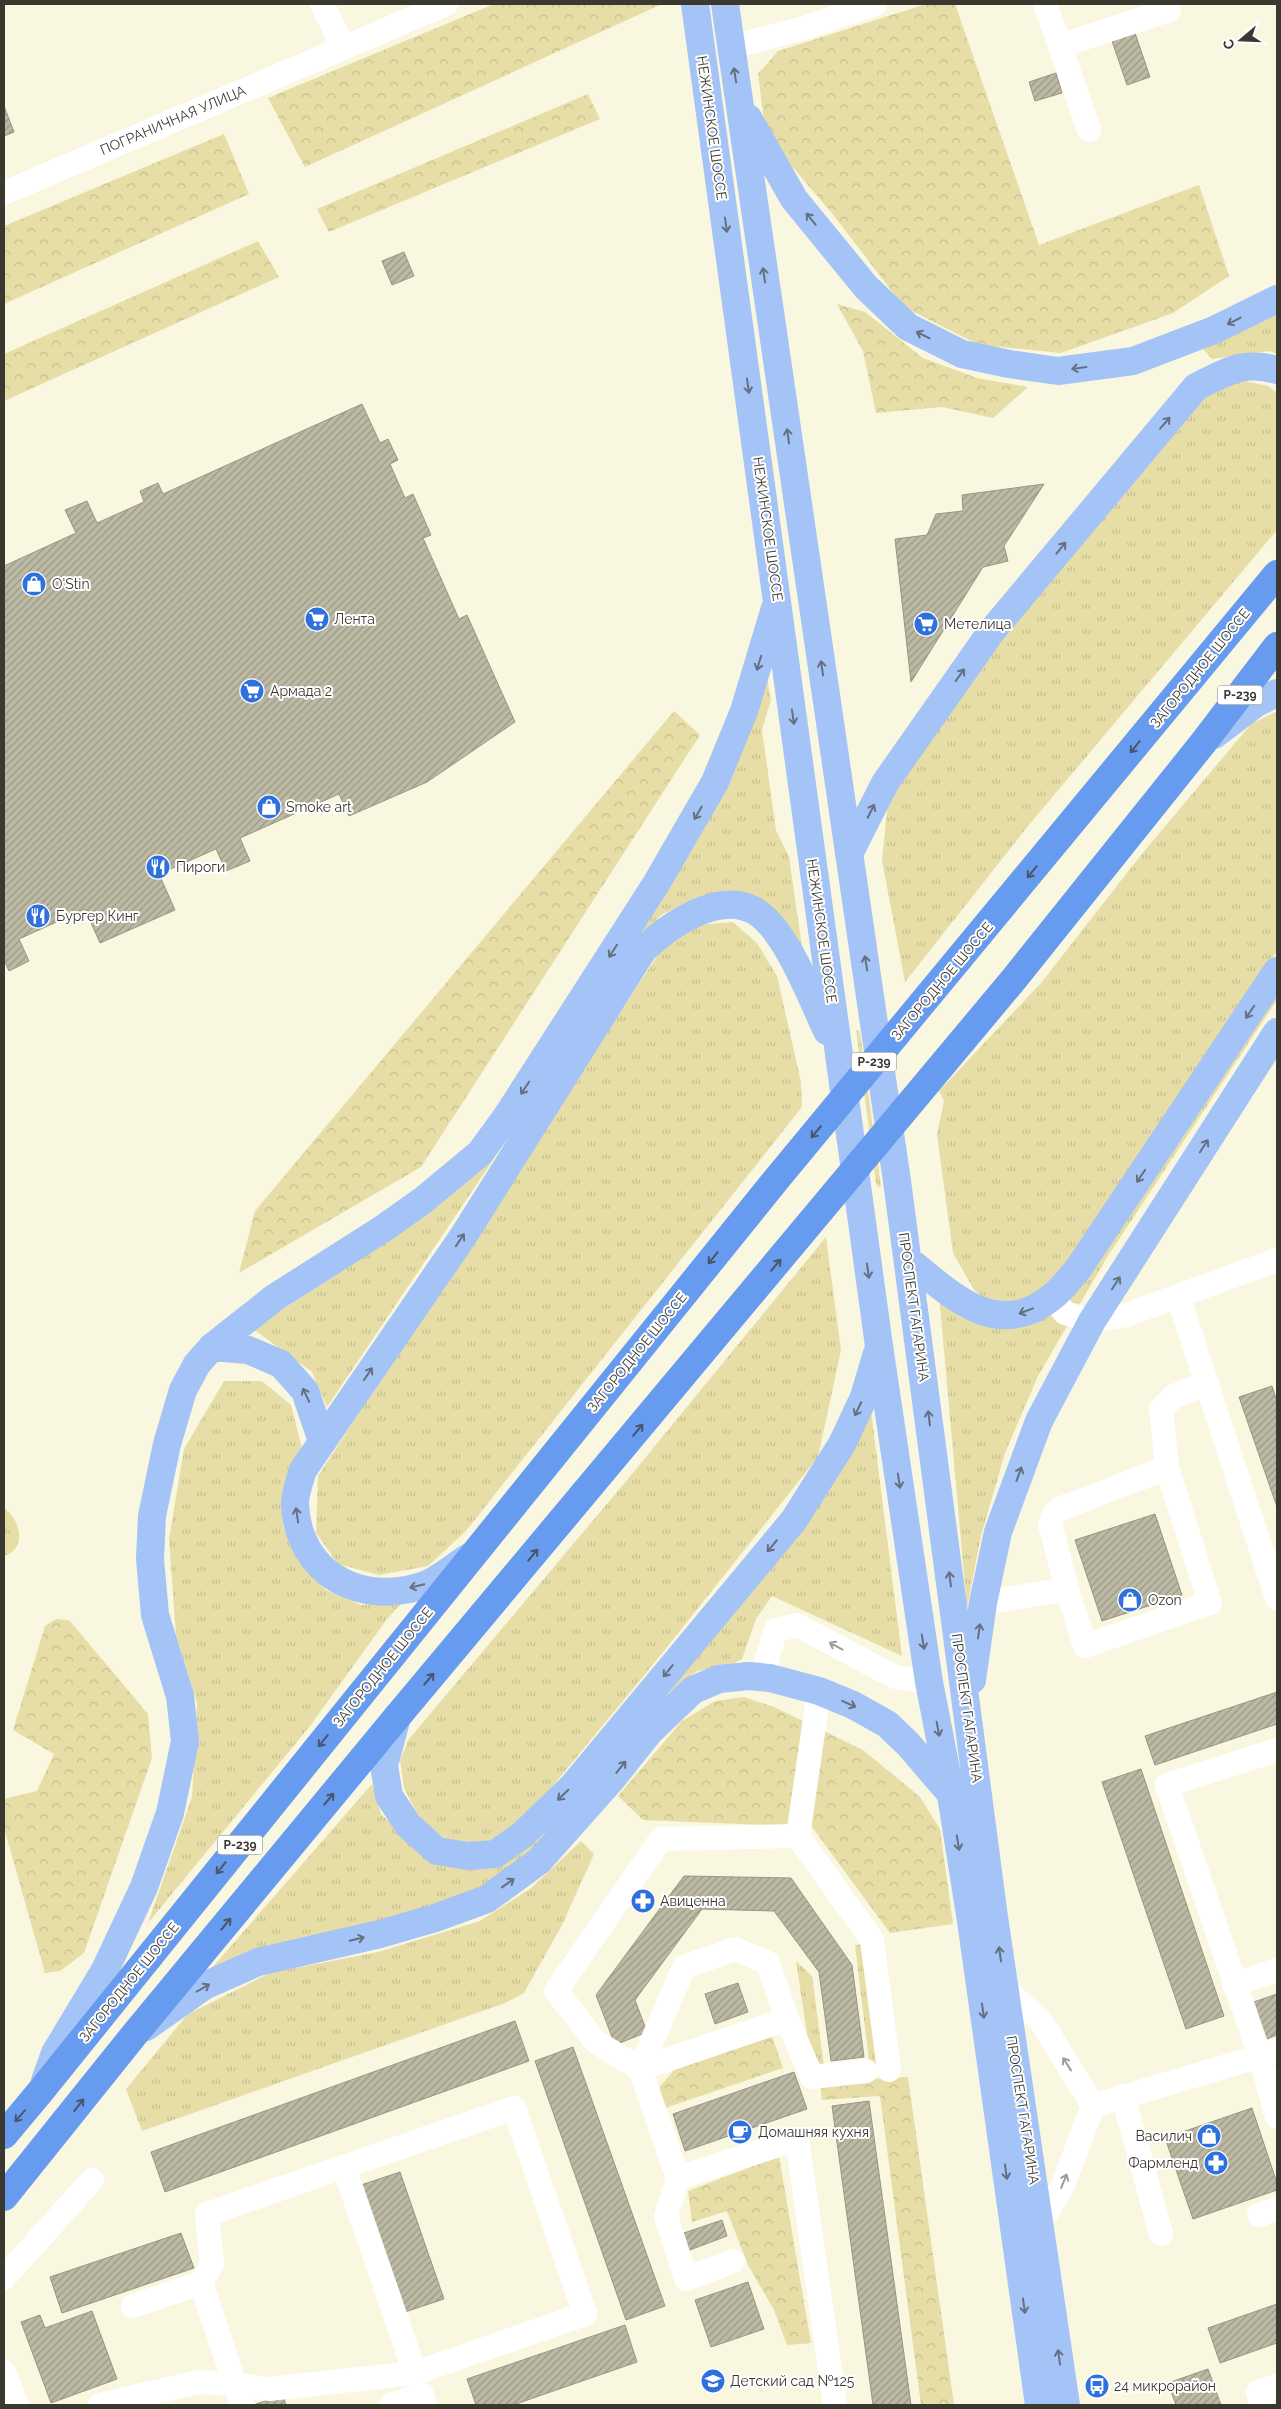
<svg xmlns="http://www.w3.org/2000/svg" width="1281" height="2409" font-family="Raleway,sans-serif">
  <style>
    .grass { fill: url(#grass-tufts) }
    .forest { fill: url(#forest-crowns) }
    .building { fill: url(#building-hatch); stroke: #999581 }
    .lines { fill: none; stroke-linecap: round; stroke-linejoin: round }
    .minor { stroke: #fff; stroke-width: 24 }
    .major { stroke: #a4c3f6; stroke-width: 28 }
    .highway { stroke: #679bf0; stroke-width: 28 }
    .oneway { stroke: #64707f }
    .oneway2 { stroke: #485669 }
    .oneway3 { stroke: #9c9c97 }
    .labels { text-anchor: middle; stroke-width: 4; stroke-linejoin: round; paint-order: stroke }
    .shield { fill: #fff; stroke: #75746d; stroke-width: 1 }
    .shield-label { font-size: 12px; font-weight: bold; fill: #3a382f }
    .street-label { font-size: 14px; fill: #3a382f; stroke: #fff }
    .poi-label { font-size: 14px; fill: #3a382f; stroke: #fff; text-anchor: start }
  </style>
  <defs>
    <pattern id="grass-tufts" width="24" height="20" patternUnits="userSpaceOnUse" patternTransform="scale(1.25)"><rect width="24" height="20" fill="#e6dea6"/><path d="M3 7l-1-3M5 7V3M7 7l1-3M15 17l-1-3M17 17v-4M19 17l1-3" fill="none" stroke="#c6bf8f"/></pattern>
    <pattern id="forest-crowns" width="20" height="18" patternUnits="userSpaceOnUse" patternTransform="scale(1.25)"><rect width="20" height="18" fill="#e6dea6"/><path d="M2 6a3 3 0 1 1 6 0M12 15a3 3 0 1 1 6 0" fill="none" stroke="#c6bf8f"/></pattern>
    <pattern id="building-hatch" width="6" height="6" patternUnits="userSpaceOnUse" patternTransform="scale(1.25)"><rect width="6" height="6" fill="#bcb9a4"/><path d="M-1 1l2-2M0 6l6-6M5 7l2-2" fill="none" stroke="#9a9786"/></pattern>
  </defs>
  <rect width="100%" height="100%" fill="#faf7e0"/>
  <path class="grass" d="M1277,310V354L1270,351L1212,359L1202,348Z
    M1241,380L1268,386L1277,393V530L1028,826L905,982L882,860L888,801L945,710L1051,573L1206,392Z
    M766,673L771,700L762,730L776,830L789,857L803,954L734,895H703L661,915L631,950L520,1120L327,1407L312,1372L253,1329L332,1277L496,1148L688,856L730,776Z
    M1277,711V951L1103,1215L1058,1276L1027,1301L993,1305L974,1290L953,1253L937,1134L944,1101L939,1091L1041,983L1141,855L1251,724Z
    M733,922L757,943L777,976L801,1082L802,1107L465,1532L428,1566L379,1575L338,1564L316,1533L318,1476L661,950L697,925Z
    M1277,989V1000L1106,1259L1038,1376L1005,1453L981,1536L967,1608L939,1295L959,1316L990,1327L1021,1324Z
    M856,1030H859L860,1033L881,1186L878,1187L876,1183Z
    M826,1237L841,1350L818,1457L664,1651L529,1815L484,1844L446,1839L420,1819L404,1788L400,1760L409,1739L627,1480Z
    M224,1381H262L291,1405L303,1452L282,1498L283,1526L304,1567L326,1590L361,1605L404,1601L387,1619L310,1726L148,1923L192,1797L197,1703L176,1635L169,1539L184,1449Z
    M871,1411L902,1656L772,1596L756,1619L742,1659L731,1665L697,1671L664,1697L516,1870L467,1898L211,1969L372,1784L381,1814L430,1860L499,1863Z
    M4,1508C20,1519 28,1548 4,1556Z
    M581,1841L594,1854L562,1925L524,1993L505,2003L142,2131L126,2089L188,2014L270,1973L378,1952L480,1921L531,1888Z
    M866,1944L883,2066L813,2073L796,1961L812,1976L824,2066L869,2061L855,1945Z"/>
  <path class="forest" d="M494,4L660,5L305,167L268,98Z
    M926,4H955L1039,245L1199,185L1229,276L1173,313L1061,353L979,345L904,307L831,212L766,136L758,74L778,51Z
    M588,94L600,119L329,232L317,209Z
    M224,134L249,194L4,304V226Z
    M258,241L279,277L4,401V354Z
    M837,304L865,312L923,358L977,378L1028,387L993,418L942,407L876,413L863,351Z
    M674,711L700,735L421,1167L239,1273L255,1211Z
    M56,1619L69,1620L148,1714L152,1758L84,1953L60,1971L45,1973L4,1828V1799L37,1791L54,1754L13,1730L45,1626Z
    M744,1697L774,1707L863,1750L920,1797L940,1829L953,1924L890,1933L812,1827L643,1820L618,1796L682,1721L715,1701Z
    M772,2036L783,2068L665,2108L658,2089L674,2070Z
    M908,2077L954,2405H921L880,2096L822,2100L820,2082Z
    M779,2156L811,2343L787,2345L774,2310L748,2265L727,2211L692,2222L688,2191Z"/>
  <path class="building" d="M1134,30L1150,77L1127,85L1111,38Z
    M1056,73L1062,93L1035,101L1029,82Z
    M4,106L14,132L4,136Z
    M404,252L414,276L392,285L382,261Z
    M362,404L380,443L388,439L398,460L390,464L405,498L413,494L431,535L423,538L459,619L467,615L515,722L427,782L349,816L339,794L240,838L250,861L226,871L216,849L159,874L175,910L100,943L85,909L19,939L29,961L9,971L4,960V566L76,533L65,510L87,501L97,523L144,502L140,491L158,483L163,494Z
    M1044,484L1004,546L1008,561L983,567L911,682L895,539L927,535L936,514L963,511L962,495Z
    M1272,1386L1277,1401V1507L1239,1397Z
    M1155,1514L1182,1595L1102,1621L1075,1540Z
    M1277,1692V1724L1155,1765L1145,1736Z
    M1141,1769L1224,2016L1186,2029L1102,1782Z
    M684,1876L791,1878L852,1965L864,2057L831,2061L819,1972L774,1911L702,1909L635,2000L647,2032L615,2045L596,1995Z
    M738,1983L748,2012L715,2024L705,1994Z
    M1277,1994V2035L1264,2040L1251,2003Z
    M515,2021L529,2061L165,2192L151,2152Z
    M573,2047L665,2306L626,2320L535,2061Z
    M794,2072L807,2109L685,2151L673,2114Z
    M869,2101L911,2405H873L832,2106Z
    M1252,2108L1277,2183V2190L1193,2219L1165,2138Z
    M400,2172L444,2299L405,2312L361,2185Z
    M722,2220L727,2236L687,2251L681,2234Z
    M181,2233L194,2268L62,2313L50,2277Z
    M748,2282L764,2329L711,2347L695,2300Z
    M1277,2304V2343L1220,2363L1208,2328Z
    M92,2311L117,2379L51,2403L21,2322L40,2315L45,2328Z
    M625,2325L637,2362L513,2405H476L467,2379Z
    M1208,2369L1221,2405H1176L1168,2383Z
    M283,2395L286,2405H253Z"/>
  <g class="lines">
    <path class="minor" d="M322,4L343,47
      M1045,4L1060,46L1169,10L1167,4
      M1060,46L1089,130
      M731,47L804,28L875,4
      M4,193L446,4
      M1178,1296L1277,1598
      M1052,1297L1065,1313L1092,1321L1126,1315L1277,1260
      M1067,1589L1085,1646L1210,1603L1167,1468
      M983,1603L1067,1589L1050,1524L1054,1514L1062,1508L1167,1468L1161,1409L1174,1396L1207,1383
      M770,1678L766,1662L776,1630L797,1625L895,1677L929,1682
      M819,1691L798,1836L661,1839L556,1991L595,2041L640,2069L678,2178L797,2139L835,2405
      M1277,1750L1167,1785L1260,2056L1277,2117
      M798,1836L872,1940L889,2070
      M1234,1985L1277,1970
      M1005,1989L1041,2021L1093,2106
      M640,2069L787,2019L812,2077L866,2071
      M640,2069L684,1967L735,1949L768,1963L787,2019
      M1123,2096L1161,2234
      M1093,2106L1277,2051
      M344,2167L415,2373
      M678,2178L666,2216L686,2279L733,2261
      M1259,2215L1277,2209
      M1040,2223L1062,2187L1093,2106
      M4,2278L92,2180
      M133,2306L201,2283L242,2405
      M4,2372L17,2405
      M100,2405L198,2382L235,2384L269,2389L415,2373L585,2314L514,2108L207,2214L212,2264L201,2283
      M391,2405L422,2395L425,2405
      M1262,2405L1258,2392L1277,2386"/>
    <path class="major" d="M695,4L879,1346L929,1682L951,1795L971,1921L1039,2405
      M725,4L897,1181L994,1917L1066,2405
      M748,118L794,199L866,287L908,327L962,354L1009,364L1058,371L1133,361L1214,330L1277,299
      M1214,735L1256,703L1277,693
      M849,854L885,783L991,632L1196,387C1226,372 1243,360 1277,370
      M908,1260C951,1294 996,1342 1052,1297C1062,1289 1070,1278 1078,1269L1277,971
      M212,1347L248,1350L281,1364L305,1391L322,1441
      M469,1557C456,1565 441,1578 427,1584C363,1608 298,1575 295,1504C295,1493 300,1480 303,1470L464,1235L643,950C668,926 718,890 755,911C785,928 812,999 827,1031
      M972,1680L983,1603L998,1532L1039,1421L1092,1321L1277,1032
      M397,1717L384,1765L389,1796L408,1825L437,1851L468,1856L495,1854L521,1836L573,1786L794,1520L842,1444L864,1397L877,1353
      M146,2027L204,1986L258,1962L380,1934L435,1918L487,1899L539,1861L611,1780L650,1731L693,1690L719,1679L749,1676L770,1678L819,1691L853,1705L887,1724L908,1744L950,1793
      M45,2081L55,2053L105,1970L144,1887L170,1813L185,1741L180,1696L155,1615L150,1559L152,1516L167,1444L183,1390L197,1364L212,1347L274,1298L384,1228L422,1201L480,1153L507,1116L656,884L715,782L744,711L775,608"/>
    <path class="highway" d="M4,2135L40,2092L775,1181L1277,574
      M4,2197L134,2035L397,1717L1014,979L1203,743L1277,646"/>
  </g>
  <defs><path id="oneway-shaft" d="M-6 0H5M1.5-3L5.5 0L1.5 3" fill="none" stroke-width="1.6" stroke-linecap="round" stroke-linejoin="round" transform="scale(1.25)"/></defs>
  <g class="oneway">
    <use href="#oneway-shaft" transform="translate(735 75) rotate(-99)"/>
    <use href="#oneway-shaft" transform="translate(811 219) rotate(-129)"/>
    <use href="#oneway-shaft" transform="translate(726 225) rotate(82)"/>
    <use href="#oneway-shaft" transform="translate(764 275) rotate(-98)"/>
    <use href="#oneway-shaft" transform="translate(1234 321) rotate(153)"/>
    <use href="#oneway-shaft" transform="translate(923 335) rotate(-154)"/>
    <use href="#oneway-shaft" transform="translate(1079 368) rotate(172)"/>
    <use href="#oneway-shaft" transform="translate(748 386) rotate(82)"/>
    <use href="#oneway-shaft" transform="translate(1165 423) rotate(-49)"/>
    <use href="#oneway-shaft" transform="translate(788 436) rotate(-98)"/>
    <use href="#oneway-shaft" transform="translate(1061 548) rotate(-51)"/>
    <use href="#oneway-shaft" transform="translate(759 663) rotate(107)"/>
    <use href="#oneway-shaft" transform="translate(822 668) rotate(-98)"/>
    <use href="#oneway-shaft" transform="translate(960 675) rotate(-54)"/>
    <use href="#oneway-shaft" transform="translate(793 717) rotate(82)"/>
    <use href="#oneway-shaft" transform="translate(871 811) rotate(-63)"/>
    <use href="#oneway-shaft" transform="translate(698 813) rotate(120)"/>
    <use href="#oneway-shaft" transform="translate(613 951) rotate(123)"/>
    <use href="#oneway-shaft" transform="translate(866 963) rotate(-99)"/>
    <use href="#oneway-shaft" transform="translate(1250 1012) rotate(124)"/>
    <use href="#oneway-shaft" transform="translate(525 1088) rotate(123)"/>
    <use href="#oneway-shaft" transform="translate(1204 1146) rotate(-57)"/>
    <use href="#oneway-shaft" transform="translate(1141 1176) rotate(124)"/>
    <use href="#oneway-shaft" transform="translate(460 1240) rotate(-56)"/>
    <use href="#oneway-shaft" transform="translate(868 1271) rotate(82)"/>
    <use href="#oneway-shaft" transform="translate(1116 1283) rotate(-57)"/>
    <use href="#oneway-shaft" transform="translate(1026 1311) rotate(159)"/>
    <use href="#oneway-shaft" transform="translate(368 1374) rotate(-56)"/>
    <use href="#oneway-shaft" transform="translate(306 1395) rotate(-115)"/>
    <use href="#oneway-shaft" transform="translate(858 1409) rotate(115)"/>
    <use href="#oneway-shaft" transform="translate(929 1418) rotate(-97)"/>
    <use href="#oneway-shaft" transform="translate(1019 1474) rotate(-70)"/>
    <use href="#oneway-shaft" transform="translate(899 1481) rotate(81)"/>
    <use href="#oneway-shaft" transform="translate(297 1515) rotate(-99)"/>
    <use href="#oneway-shaft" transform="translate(772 1546) rotate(130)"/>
    <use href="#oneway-shaft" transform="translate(950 1579) rotate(-97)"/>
    <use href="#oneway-shaft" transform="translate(417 1586) rotate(167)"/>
    <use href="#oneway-shaft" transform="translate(979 1631) rotate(-82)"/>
    <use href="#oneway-shaft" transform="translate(923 1642) rotate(81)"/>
    <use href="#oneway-shaft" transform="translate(668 1671) rotate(129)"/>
    <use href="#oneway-shaft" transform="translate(849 1704) rotate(24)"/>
    <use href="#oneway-shaft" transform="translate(938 1729) rotate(79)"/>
    <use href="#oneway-shaft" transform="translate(621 1767) rotate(-51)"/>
    <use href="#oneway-shaft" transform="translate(563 1795) rotate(136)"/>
    <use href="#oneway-shaft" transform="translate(958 1843) rotate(81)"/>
    <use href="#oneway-shaft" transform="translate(508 1883) rotate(-36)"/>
    <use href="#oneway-shaft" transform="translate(357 1939) rotate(-13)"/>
    <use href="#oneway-shaft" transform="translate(1000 1954) rotate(-98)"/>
    <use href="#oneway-shaft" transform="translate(203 1988) rotate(-30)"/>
    <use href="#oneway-shaft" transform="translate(983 2011) rotate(82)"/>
    <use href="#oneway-shaft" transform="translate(1006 2172) rotate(82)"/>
    <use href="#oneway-shaft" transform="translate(1024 2306) rotate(82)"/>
    <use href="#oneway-shaft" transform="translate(1059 2357) rotate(-98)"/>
  </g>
  <g class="oneway2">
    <use href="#oneway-shaft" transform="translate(1135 747) rotate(129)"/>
    <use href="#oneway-shaft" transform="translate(1032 872) rotate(129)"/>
    <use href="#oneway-shaft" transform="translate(816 1132) rotate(130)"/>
    <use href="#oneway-shaft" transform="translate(713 1258) rotate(129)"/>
    <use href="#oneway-shaft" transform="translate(776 1265) rotate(-50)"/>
    <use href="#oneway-shaft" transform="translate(638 1430) rotate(-50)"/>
    <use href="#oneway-shaft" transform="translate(533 1555) rotate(-50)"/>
    <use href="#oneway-shaft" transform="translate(429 1679) rotate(-50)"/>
    <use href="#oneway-shaft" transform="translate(323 1741) rotate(129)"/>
    <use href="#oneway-shaft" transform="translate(329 1799) rotate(-50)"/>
    <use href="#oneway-shaft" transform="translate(221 1868) rotate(129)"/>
    <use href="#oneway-shaft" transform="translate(226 1924) rotate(-50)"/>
    <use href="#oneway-shaft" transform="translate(79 2105) rotate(-52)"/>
    <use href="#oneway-shaft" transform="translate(20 2116) rotate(131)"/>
  </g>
  <g class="oneway3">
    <use href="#oneway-shaft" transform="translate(836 1646) rotate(-152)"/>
    <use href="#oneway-shaft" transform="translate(1067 2064) rotate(-122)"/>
    <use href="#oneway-shaft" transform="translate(1064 2181) rotate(-68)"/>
  </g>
  <defs>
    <symbol id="shop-disc" viewBox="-11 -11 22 22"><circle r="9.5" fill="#2e70dd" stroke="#fff"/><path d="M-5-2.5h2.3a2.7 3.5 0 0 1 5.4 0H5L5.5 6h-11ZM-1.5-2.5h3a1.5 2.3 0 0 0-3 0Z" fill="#fff"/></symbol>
    <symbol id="supermarket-disc" viewBox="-11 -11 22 22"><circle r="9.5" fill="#2e70dd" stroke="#fff"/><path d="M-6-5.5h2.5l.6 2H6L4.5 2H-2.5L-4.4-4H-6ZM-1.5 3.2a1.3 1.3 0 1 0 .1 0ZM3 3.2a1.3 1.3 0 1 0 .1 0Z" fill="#fff"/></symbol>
    <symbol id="restaurant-disc" viewBox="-11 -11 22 22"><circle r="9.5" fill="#2e70dd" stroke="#fff"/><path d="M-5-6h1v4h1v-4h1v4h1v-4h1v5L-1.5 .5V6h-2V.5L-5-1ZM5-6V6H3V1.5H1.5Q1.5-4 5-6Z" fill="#fff"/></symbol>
    <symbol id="pharmacy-disc" viewBox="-11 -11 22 22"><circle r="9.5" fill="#2e70dd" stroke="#fff"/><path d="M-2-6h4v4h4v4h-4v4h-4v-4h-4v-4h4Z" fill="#fff"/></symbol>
    <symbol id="cafe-disc" viewBox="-11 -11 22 22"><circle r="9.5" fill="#2e70dd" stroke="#fff"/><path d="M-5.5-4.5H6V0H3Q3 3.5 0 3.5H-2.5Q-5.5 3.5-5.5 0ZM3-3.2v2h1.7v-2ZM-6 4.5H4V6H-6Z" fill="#fff"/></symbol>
    <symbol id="school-disc" viewBox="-11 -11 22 22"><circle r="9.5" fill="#2e70dd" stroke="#fff"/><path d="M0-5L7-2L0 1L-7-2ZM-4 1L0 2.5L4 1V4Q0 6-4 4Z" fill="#fff"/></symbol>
    <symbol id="bus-disc" viewBox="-11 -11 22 22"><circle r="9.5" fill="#2e70dd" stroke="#fff"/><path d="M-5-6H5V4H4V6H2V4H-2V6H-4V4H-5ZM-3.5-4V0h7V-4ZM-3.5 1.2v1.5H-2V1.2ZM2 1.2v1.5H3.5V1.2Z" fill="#fff"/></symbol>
  </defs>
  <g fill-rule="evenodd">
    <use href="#shop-disc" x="20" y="570" width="28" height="28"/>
    <use href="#supermarket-disc" x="303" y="605" width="28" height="28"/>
    <use href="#supermarket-disc" x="912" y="610" width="28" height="28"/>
    <use href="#supermarket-disc" x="238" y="677" width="28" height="28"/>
    <use href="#shop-disc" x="255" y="793" width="28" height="28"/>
    <use href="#restaurant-disc" x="144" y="853" width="28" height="28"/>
    <use href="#restaurant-disc" x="24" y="902" width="28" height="28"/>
    <use href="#shop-disc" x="1116" y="1586" width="28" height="28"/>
    <use href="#pharmacy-disc" x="629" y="1887" width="28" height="28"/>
    <use href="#cafe-disc" x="726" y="2118" width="28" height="28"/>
    <use href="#shop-disc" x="1195" y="2122" width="28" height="28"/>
    <use href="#pharmacy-disc" x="1202" y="2149" width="28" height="28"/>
    <use href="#school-disc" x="699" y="2367" width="28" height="28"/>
    <use href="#bus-disc" x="1083" y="2372" width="28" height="28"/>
  </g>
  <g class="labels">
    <g class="shield">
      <rect x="1217.5" y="685.5" width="45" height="19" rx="4"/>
      <rect x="851.5" y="1052.5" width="45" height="19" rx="4"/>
      <rect x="217.5" y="1835.5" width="45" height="19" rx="4"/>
    </g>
    <g class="shield-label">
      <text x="1240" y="699">Р-239</text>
      <text x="874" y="1066">Р-239</text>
      <text x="240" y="1849">Р-239</text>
    </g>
    <g class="street-label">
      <text transform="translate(173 120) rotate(-23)" y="5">ПОГРАНИЧНАЯ УЛИЦА</text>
      <text transform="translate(712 128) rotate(82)" y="5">НЕЖИНСКОЕ ШОССЕ</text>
      <text transform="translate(768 529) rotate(82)" y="5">НЕЖИНСКОЕ ШОССЕ</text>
      <text transform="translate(1200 668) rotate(-51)" y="5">ЗАГОРОДНОЕ ШОССЕ</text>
      <text transform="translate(822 931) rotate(82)" y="5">НЕЖИНСКОЕ ШОССЕ</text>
      <text transform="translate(942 981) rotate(-50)" y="5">ЗАГОРОДНОЕ ШОССЕ</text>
      <text transform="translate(914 1307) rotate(82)" y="5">ПРОСПЕКТ ГАГАРИНА</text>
      <text transform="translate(637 1352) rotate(-51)" y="5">ЗАГОРОДНОЕ ШОССЕ</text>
      <text transform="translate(383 1667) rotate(-51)" y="5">ЗАГОРОДНОЕ ШОССЕ</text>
      <text transform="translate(967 1708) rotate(82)" y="5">ПРОСПЕКТ ГАГАРИНА</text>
      <text transform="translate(129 1982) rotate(-51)" y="5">ЗАГОРОДНОЕ ШОССЕ</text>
      <text transform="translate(1023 2110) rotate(81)" y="5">ПРОСПЕКТ ГАГАРИНА</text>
    </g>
    <g class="poi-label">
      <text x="52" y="589">O'Stin</text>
      <text x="334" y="624">Лента</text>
      <text x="944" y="629">Метелица</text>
      <text x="270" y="696">Армада 2</text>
      <text x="286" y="812">Smoke art</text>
      <text x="176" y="872">Пироги</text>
      <text x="56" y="921">Бургер Кинг</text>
      <text x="1148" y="1605">Ozon</text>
      <text x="660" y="1906">Авиценна</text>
      <text x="758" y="2137">Домашняя кухня</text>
      <text x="1192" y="2141" text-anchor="end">Василич</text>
      <text x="1198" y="2168" text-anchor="end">Фармленд</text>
      <text x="730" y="2386">Детский сад №125</text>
      <text x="1114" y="2391">24 микрорайон</text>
    </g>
  </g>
  <rect width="1281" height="2409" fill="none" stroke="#3a382f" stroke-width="10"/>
  <g transform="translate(1241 40) rotate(251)" stroke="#ffffff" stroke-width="4" paint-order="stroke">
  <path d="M0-4L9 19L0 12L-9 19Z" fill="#3a382f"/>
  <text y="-8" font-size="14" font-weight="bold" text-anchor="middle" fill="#3a382f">С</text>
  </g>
</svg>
